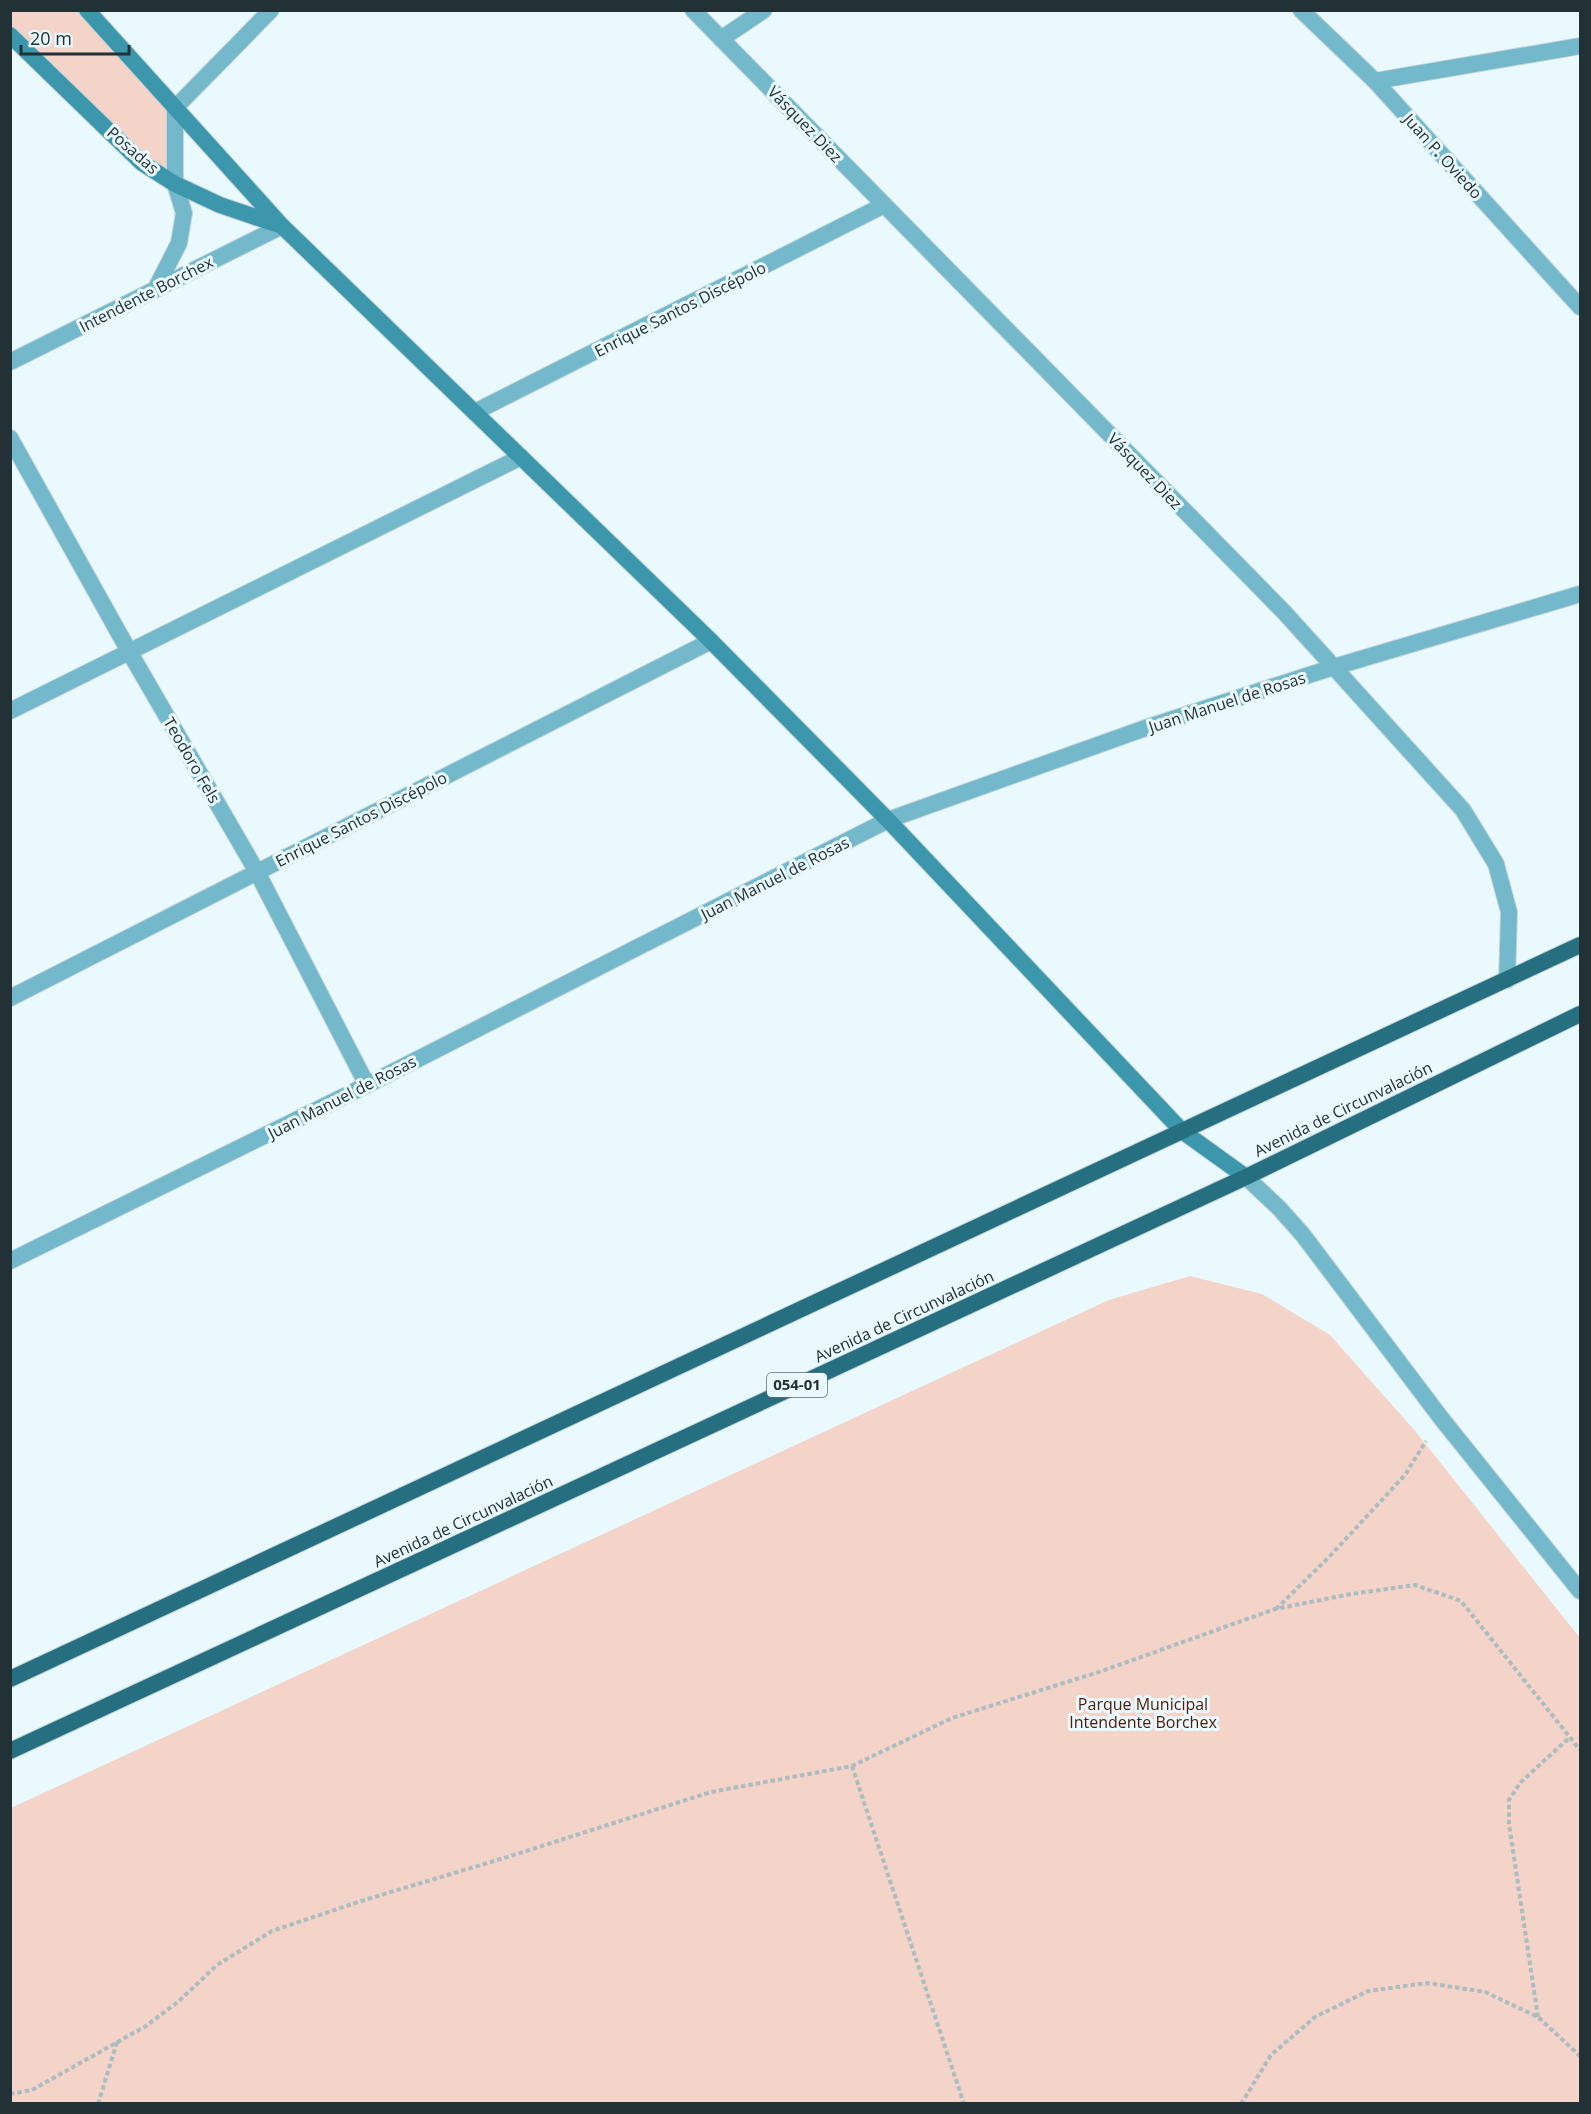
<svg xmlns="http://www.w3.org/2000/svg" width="1591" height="2114" font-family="'Open Sans',sans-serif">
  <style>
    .green { fill: #f4d4c9 }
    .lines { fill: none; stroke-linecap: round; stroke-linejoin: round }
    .minor-casing { stroke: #c5d5d9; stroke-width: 18 }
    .tertiary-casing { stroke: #c5d5d9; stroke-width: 18 }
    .secondary-casing { stroke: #c5d5d9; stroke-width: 18 }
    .trunk-casing { stroke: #c5d5d9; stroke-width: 18 }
    .path { stroke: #acbcc0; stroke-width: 4; stroke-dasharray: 4.5 3; stroke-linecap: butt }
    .minor { stroke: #73b8cb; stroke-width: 16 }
    .tertiary { stroke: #73b8cb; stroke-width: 16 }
    .secondary { stroke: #3c96ac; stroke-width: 16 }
    .trunk { stroke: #266f80; stroke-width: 16 }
    .labels { text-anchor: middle; stroke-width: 6; stroke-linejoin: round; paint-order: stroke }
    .shield { fill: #e9f9fd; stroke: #5d6d71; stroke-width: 1.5 }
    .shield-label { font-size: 15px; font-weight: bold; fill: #213135 }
    .street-label { font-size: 16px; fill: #213135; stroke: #e9f9fd }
    .park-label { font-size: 16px; fill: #4d1b08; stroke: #e9f9fd }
  </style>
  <rect width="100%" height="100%" fill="#e9f9fd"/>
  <path class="green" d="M10,11H87L175,108V184L11,35Z
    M1190,1276L1262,1294L1330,1335L1416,1432L1580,1638V2103H11V1808L1109,1300Z"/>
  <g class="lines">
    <defs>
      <path id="minor" d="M693,10L1284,612L1463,810L1496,864L1509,912L1507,980
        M1301,10L1375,81L1580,307
        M721,39L764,10
        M1375,81L1580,46
        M156,288L179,243L184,213L175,184
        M10,362L282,226
        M475,412L884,205
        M10,438L130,653L257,872L367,1085
        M10,711L521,457
        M10,998L711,641
        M10,1261L367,1085L888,820L1151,726L1334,667L1580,594"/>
      <path id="tertiary" d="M175,184V108L271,10
        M1246,1177L1279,1208L1303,1235L1441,1418L1580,1591"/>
      <path id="secondary" d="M87,10L282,226L711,641L888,820L1182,1131L1246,1177
        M10,35L142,163L175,184L220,205L279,225"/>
      <path id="trunk" d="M10,1679L1580,945
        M10,1751L1246,1177L1580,1014"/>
    </defs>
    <use href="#minor" class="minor-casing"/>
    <use href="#tertiary" class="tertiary-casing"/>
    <use href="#secondary" class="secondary-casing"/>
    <use href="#trunk" class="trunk-casing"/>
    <path class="path" d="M1276,1609L1330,1556L1405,1475L1426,1441
      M852,1766L964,2104
      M1538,2017L1509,1824V1800L1520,1783L1570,1737
      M10,2094L32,2090L146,2026L179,2001L217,1965L272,1931L361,1901L501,1859L711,1792L852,1766L952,1718L1102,1671L1275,1609L1351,1594L1415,1585L1461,1601L1580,1750
      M98,2104L117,2042
      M1241,2104L1271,2055L1315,2017L1368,1991L1427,1983L1485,1992L1538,2017L1580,2056"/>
    <use href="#minor" class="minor"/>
    <use href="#tertiary" class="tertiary"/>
    <use href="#secondary" class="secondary"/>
    <use href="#trunk" class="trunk"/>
  </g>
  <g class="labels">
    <rect class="shield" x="767" y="1373" width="60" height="24" rx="4.5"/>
    <g class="shield-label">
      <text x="797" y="1390">054-01</text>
    </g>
    <g class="street-label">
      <text transform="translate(805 124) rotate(46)" y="6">Vásquez Diez</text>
      <text transform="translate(133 150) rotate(41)" y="6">Posadas</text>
      <text transform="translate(1443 156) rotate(48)" y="6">Juan P. Oviedo</text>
      <text transform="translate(146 294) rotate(-27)" y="6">Intendente Borchex</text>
      <text transform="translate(680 309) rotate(-27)" y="6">Enrique Santos Discépolo</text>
      <text transform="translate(1145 471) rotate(46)" y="6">Vásquez Diez</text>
      <text transform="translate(1227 702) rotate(-18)" y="6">Juan Manuel de Rosas</text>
      <text transform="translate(192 760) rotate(60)" y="6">Teodoro Fels</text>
      <text transform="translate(361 819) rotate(-27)" y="6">Enrique Santos Discépolo</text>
      <text transform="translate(775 878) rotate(-27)" y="6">Juan Manuel de Rosas</text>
      <text transform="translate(342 1097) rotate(-27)" y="6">Juan Manuel de Rosas</text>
      <text transform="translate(1343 1109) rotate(-26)" y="6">Avenida de Circunvalación</text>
      <text transform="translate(904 1316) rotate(-25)" y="6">Avenida de Circunvalación</text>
      <text transform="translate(463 1521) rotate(-25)" y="6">Avenida de Circunvalación</text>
    </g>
    <g class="park-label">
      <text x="1143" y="1710">Parque Municipal<tspan x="1143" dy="18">Intendente Borchex</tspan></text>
    </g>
  </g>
  <rect width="1591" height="2114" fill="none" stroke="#213135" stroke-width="24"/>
  <path d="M21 45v9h108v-9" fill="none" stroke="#213135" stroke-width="3"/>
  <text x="30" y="45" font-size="18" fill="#213135" stroke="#e9f9fd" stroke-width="4.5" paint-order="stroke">20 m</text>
</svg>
